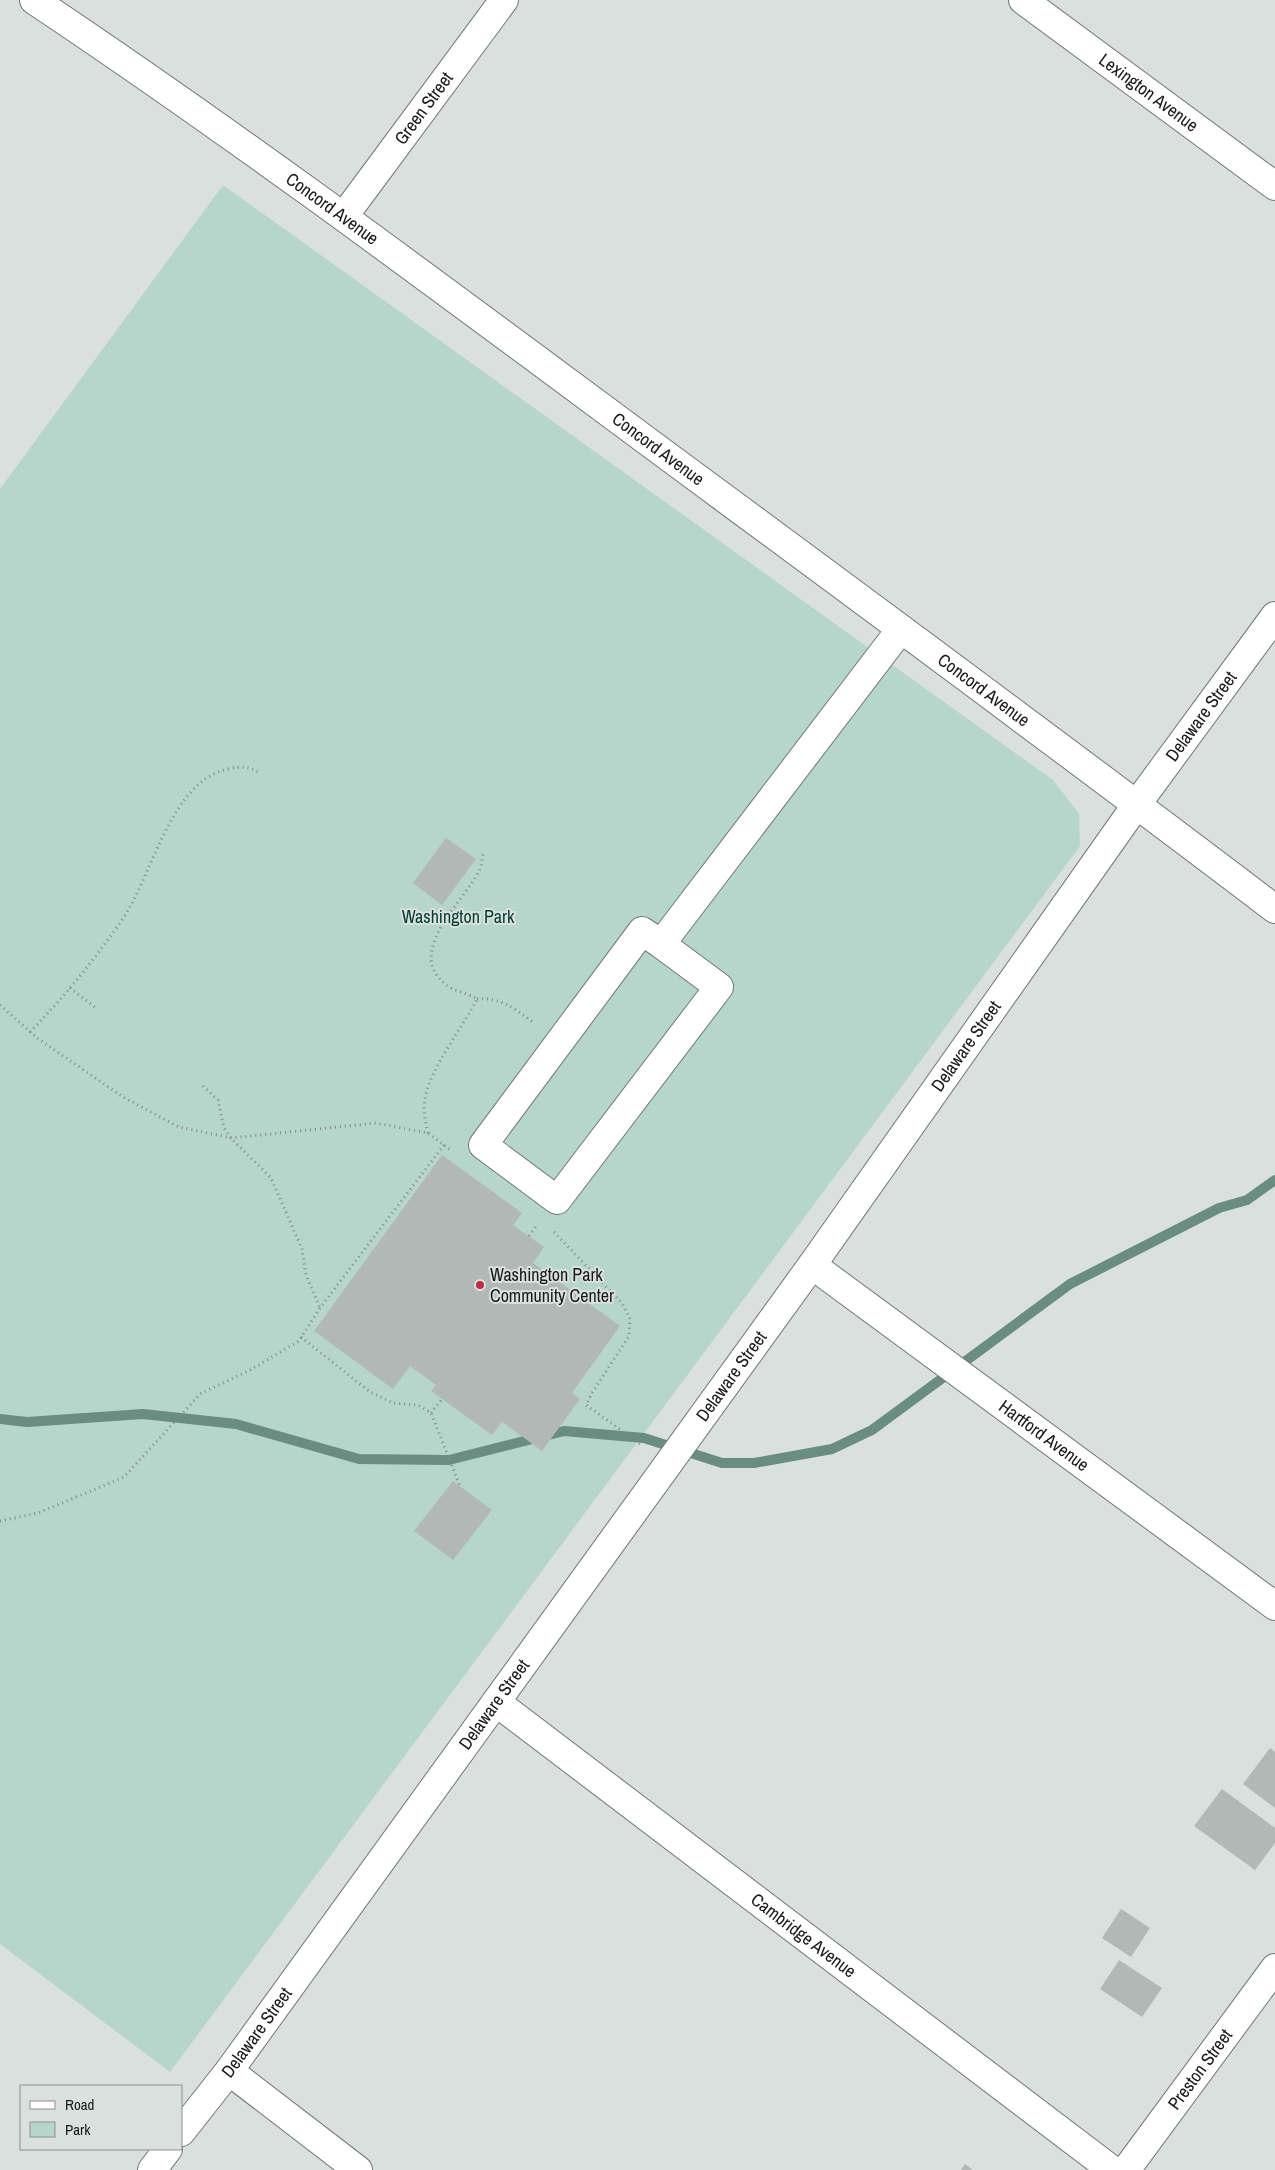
<svg xmlns="http://www.w3.org/2000/svg" width="1275" height="2170" font-family="'Archivo Narrow',sans-serif">
  <style>
    .green { fill: #b7d6cb }
    .lines { fill: none; stroke-linecap: round; stroke-linejoin: round }
    .stream { stroke: #698d81; stroke-width: 10 }
    .building { fill: #b1b8b5 }
    .minor-casing { stroke: #717775; stroke-width: 30 }
    .path { stroke: #848987; stroke-width: 3; stroke-dasharray: 1 4; stroke-linecap: butt }
    .minor { stroke: #fff; stroke-width: 28 }
    .poi-dot { fill: #bf2e3b; stroke: #d9e0dd; stroke-width: 2 }
    .labels { text-anchor: middle; stroke-width: 4; stroke-linejoin: round; paint-order: stroke }
    .street-label { font-size: 18px; fill: #171a19; stroke: #d9e0dd }
    .park-label { font-size: 18px; fill: #033c2e; stroke: #d9e0dd }
    .poi-label { font-size: 18px; fill: #171a19; stroke: #d9e0dd; text-anchor: start }
  </style>
  <rect width="100%" height="100%" fill="#d9e0dd"/>
  <path class="green" d="M223,185L1053,780L1079,814L1080,846L170,2072L0,1944V489Z"/>
  <g class="lines">
    <path class="stream" d="M0,1419L27,1422L143,1414L236,1424L359,1459L449,1460L564,1431L644,1438L722,1463H754L832,1449L872,1430L1070,1284L1219,1208L1247,1200L1275,1180"/>
  </g>
  <path class="building" d="M446,838L476,859L442,905L413,883Z
    M442,1155L522,1213L513,1225L544,1247L533,1263L620,1326L572,1393L580,1399L542,1451L502,1422L492,1435L431,1391L436,1385L410,1366L393,1389L314,1331Z
    M453,1481L492,1510L453,1560L414,1531Z
    M1270,1748L1275,1752V1808L1243,1784Z
    M1222,1789L1275,1828V1843L1255,1870L1194,1826Z
    M1121,1909L1150,1928L1131,1957L1102,1938Z
    M1119,1960L1162,1988L1142,2017L1100,1989Z
    M965,2164L973,2170H961Z"/>
  <g class="lines">
    <defs>
      <g id="minor">
        <path id="s1" d="M34,0C242,139 442,289 643,438C854,594 1066,750 1275,909"/>
        <path id="s2" d="M1023,0L1275,186"/>
        <path id="s3" d="M344,216L504,0"/>
        <path d="M661,944L642,931L483,1145L557,1200L719,987L661,944L901,629"/>
        <path id="s4" d="M812,1265L1275,1606"/>
        <path id="s5" d="M496,1702L1112,2170"/>
        <path d="M229,2071L358,2170"/>
        <path id="s6" d="M181,2132L229,2071L812,1265L1137,804L1275,616"/>
        <path d="M152,2170L168,2149"/>
        <path id="s7" d="M1126,2170L1275,1968"/>
      </g>
    </defs>
    <use href="#minor" class="minor-casing"/>
    <path class="path" d="M70,988L96,1008
      M477,999C501,997 515,1009 534,1023
      M0,1005L37,1038L123,1097L179,1127L231,1138L376,1123L428,1133L452,1151
      M30,1032C65,996 96,958 124,917C153,873 171,781 228,769C241,766 249,766 260,773
      M203,1086L218,1100L224,1128L231,1138L271,1178L302,1249L306,1275L320,1308
      M428,1133C425,1122 423,1110 425,1099C429,1070 463,1027 477,999C468,993 453,991 445,984C405,951 463,903 479,871C482,866 482,859 483,853
      M554,1232L622,1303L630,1319L629,1336L592,1393L586,1405L643,1446
      M529,1236L537,1225
      M301,1337L370,1392L393,1403L418,1405L431,1413L460,1486
      M431,1413L442,1399
      M0,1521L38,1513L124,1477L200,1394L250,1370L299,1341L320,1308L444,1145"/>
    <use href="#minor" class="minor"/>
  </g>
  <circle class="poi-dot" cx="480" cy="1285" r="5"/>
  <g class="labels">
    <g class="street-label">
      <text dy="6" stroke="none"><textPath href="#s2" startOffset="156">Lexington Avenue</textPath></text>
      <text dy="6" stroke="none"><textPath href="#s3" startOffset="134">Green Street</textPath></text>
      <text dy="6" stroke="none"><textPath href="#s1" startOffset="364">Concord Avenue</textPath></text>
      <text dy="6" stroke="none"><textPath href="#s1" startOffset="769">Concord Avenue</textPath></text>
      <text dy="6" stroke="none"><textPath href="#s1" startOffset="1174">Concord Avenue</textPath></text>
      <text dy="6" stroke="none"><textPath href="#s6" startOffset="1745">Delaware Street</textPath></text>
      <text dy="6" stroke="none"><textPath href="#s6" startOffset="1340">Delaware Street</textPath></text>
      <text dy="6" stroke="none"><textPath href="#s6" startOffset="935">Delaware Street</textPath></text>
      <text dy="6" stroke="none"><textPath href="#s4" startOffset="288">Hartford Avenue</textPath></text>
      <text dy="6" stroke="none"><textPath href="#s6" startOffset="530">Delaware Street</textPath></text>
      <text dy="6" stroke="none"><textPath href="#s5" startOffset="386">Cambridge Avenue</textPath></text>
      <text dy="6" stroke="none"><textPath href="#s6" startOffset="125">Delaware Street</textPath></text>
      <text dy="6" stroke="none"><textPath href="#s7" startOffset="125">Preston Street</textPath></text>
    </g>
    <g class="park-label">
      <text x="458" y="923">Washington Park</text>
    </g>
    <g class="poi-label">
      <text x="490" y="1281">Washington Park<tspan x="490" dy="21">Community Center</tspan></text>
    </g>
  </g>
  <rect x="20" y="2085" width="162" height="65" fill="#d9e0dd" stroke="#8b918f"/>
  <rect x="30" y="2101" width="25" height="8" fill="#ffffff" stroke="#8b918f"/>
  <text x="65" y="2110" font-size="15" fill="#171a19">Road</text>
  <rect x="30" y="2122" width="25" height="15" fill="#b7d6cb" stroke="#8b918f"/>
  <text x="65" y="2135" font-size="15" fill="#171a19">Park</text>
</svg>
